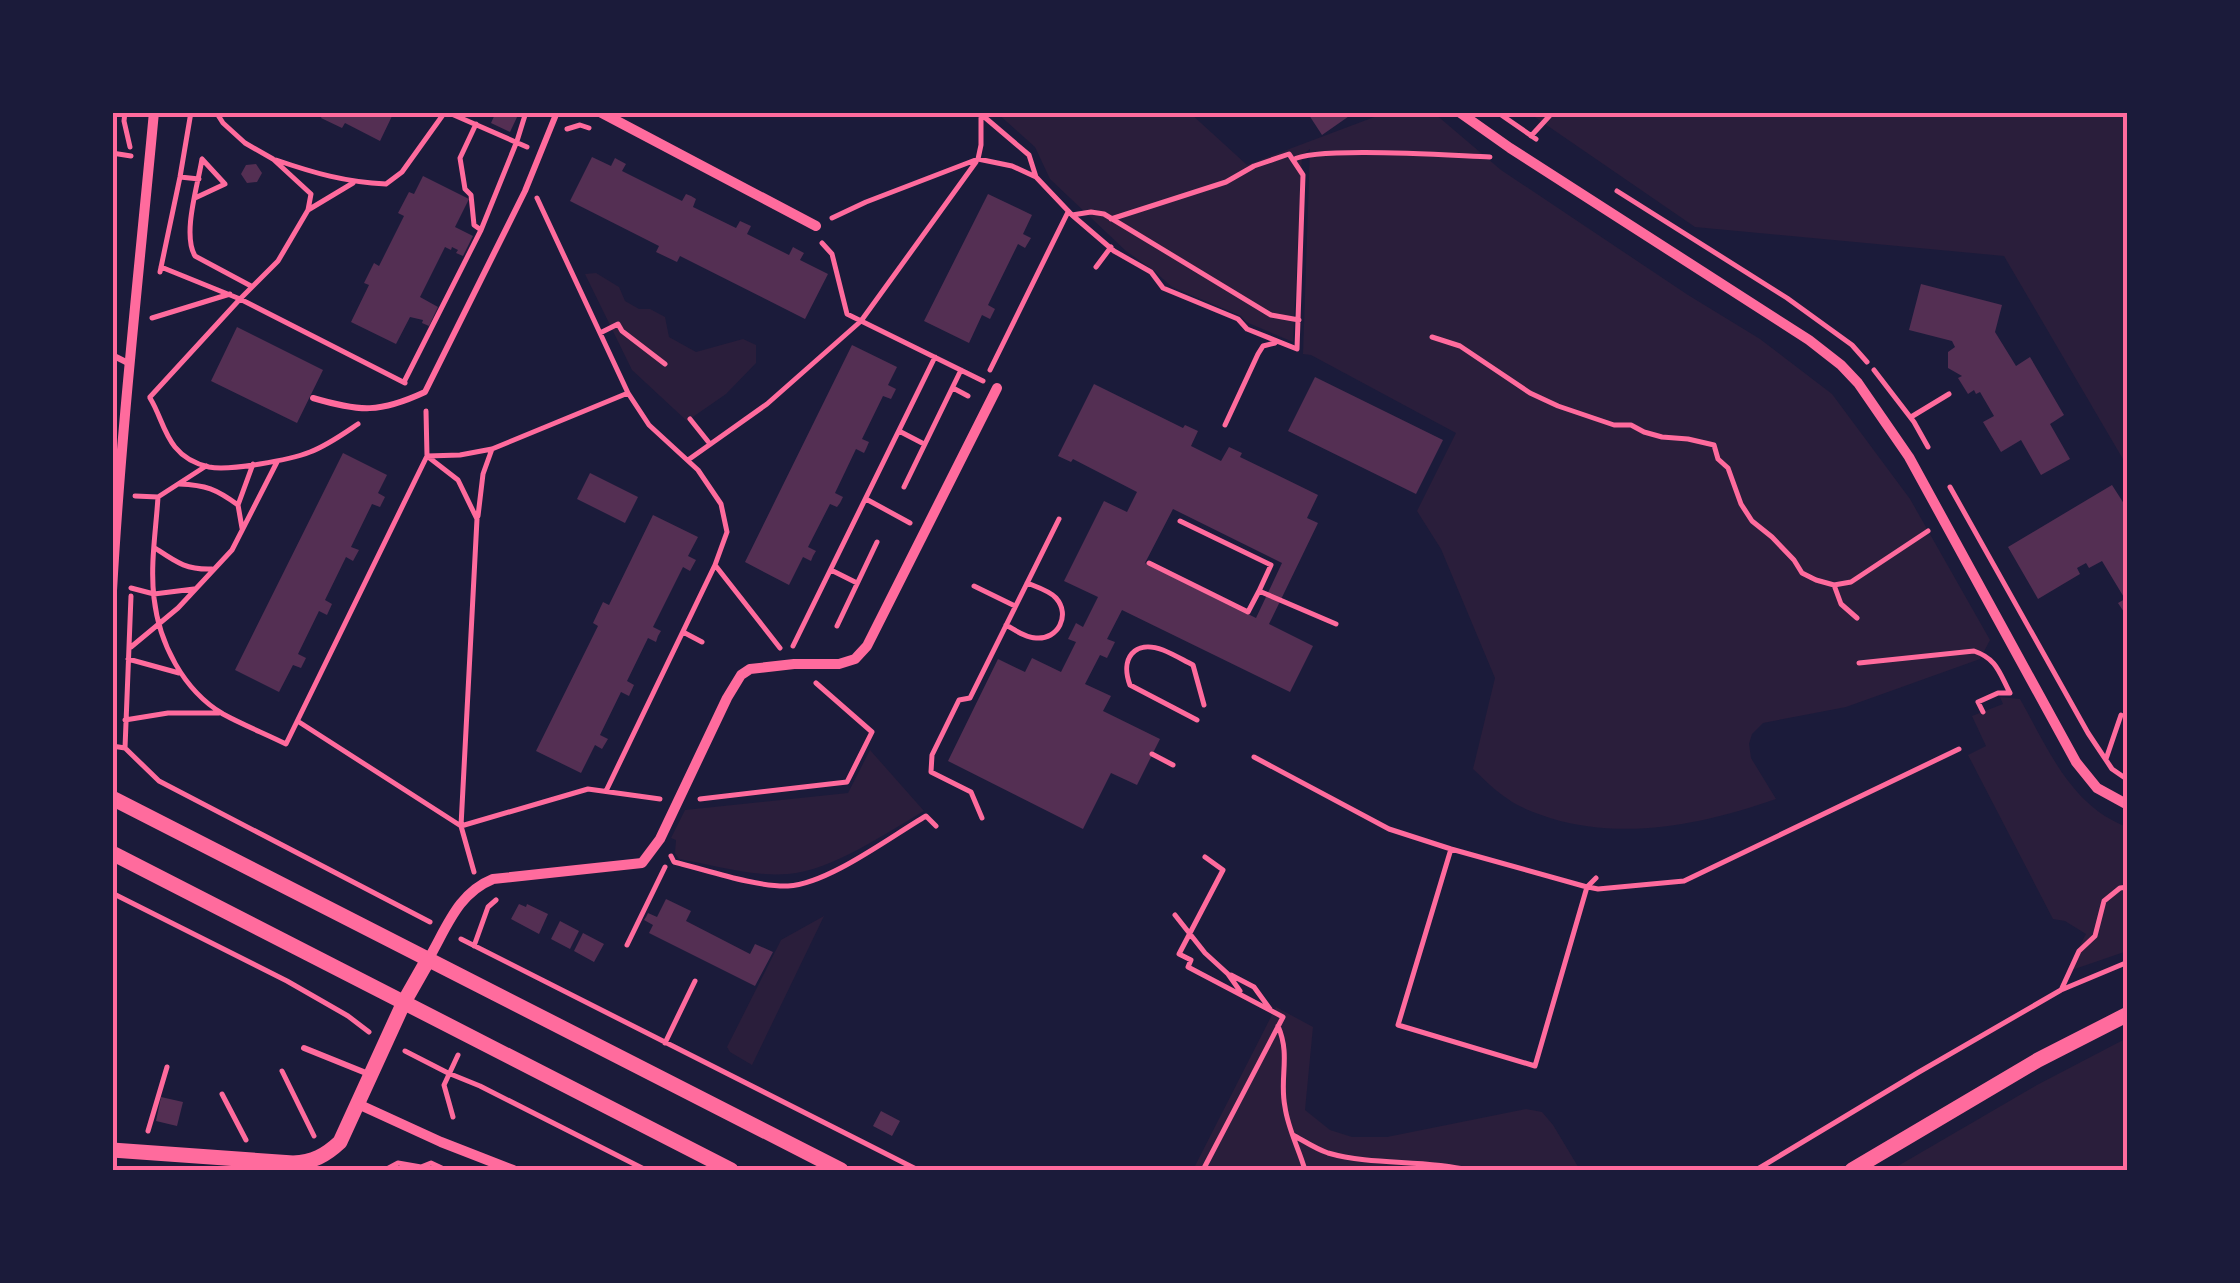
<svg xmlns="http://www.w3.org/2000/svg" width="2240" height="1283" font-family="Lora,serif">
  <style>
    .green { fill: #2a1e3b }
    .building { fill: #542f53; fill-rule: evenodd }
    .lines { fill: none; stroke-linecap: round; stroke-linejoin: round }
    .path { stroke: #ff6b9d; stroke-width: 5 }
    .service { stroke: #ff6b9d; stroke-width: 6 }
    .minor { stroke: #ff6b9d; stroke-width: 10 }
    .tertiary { stroke: #ff6b9d; stroke-width: 15 }
    .neatline { fill: none; stroke: #ff6b9d; stroke-width: 4 }
  </style>
  <rect width="100%" height="100%" fill="#1b1b3a"/>
  <path class="green" d="M997,113H1190L1247,165L1385,113H1434L1501,170L1688,295L1760,339L1832,394L1910,499L1990,640L1980,659L1846,707L1763,723L1752,734L1749,744L1751,758L1776,799C1704,824 1626,841 1550,818C1536,813 1520,808 1508,799C1495,791 1484,779 1473,769L1495,678L1441,549L1417,511L1456,433L1311,355L1303,354L1310,149L1302,155L1293,342L1246,322L1241,316L1172,287L1153,270L1126,251L1050,179L1035,147Z
    M1529,113H2127V466L2004,256L1695,227Z
    M596,273L619,287L625,301L639,309H650L665,317L669,337L696,352L743,339L756,345V363L726,394L687,421L632,370L585,274Z
    M2000,697L2020,699C2048,749 2071,806 2127,827V951L2066,972L2086,934L2065,921L2053,919L1968,755L1986,746L1972,716L2003,704Z
    M870,750L924,811C886,833 831,871 788,874C752,877 714,865 679,859L675,853L676,840L671,838L685,810L848,793Z
    M824,916L752,1065L730,1052L727,1047L781,940Z
    M1276,1007L1313,1027L1305,1110L1330,1130L1352,1137H1387L1526,1109L1542,1112L1553,1125L1580,1170H1193Z
    M2127,1038V1170H1891L2037,1085Z"/>
  <path class="building" d="M324,112H394L380,141L345,123L342,128L321,118Z
    M496,112H512L518,115L510,132L491,123Z
    M1307,112H1355L1322,135Z
    M592,157L611,166L615,158L626,164L622,171L682,201L686,194L691,196L696,199L693,207L736,228L740,221L751,226L747,234L789,255L793,247L804,253L800,260L828,274L805,319L680,256L677,262L656,252L659,246L570,201Z
    M256,164L262,173L257,182L247,183L241,174L246,165Z
    M423,176L469,199L455,227L473,236L463,256L456,253L458,250L452,247L451,250L445,247L420,297L438,307L429,326L422,323L423,320L410,317L396,344L351,322L369,285L364,283L374,263L379,266L404,216L398,213L409,192L414,194Z
    M988,194L1032,215L1023,234L1031,238L1025,248L1018,244L988,305L995,309L990,319L982,315L969,343L924,321Z
    M1921,284L2002,305L1995,332L2016,366L2030,357L2064,415L2050,424L2070,459L2041,475L2021,440L2001,452L1983,422L1994,416L1980,392L1976,394L1974,390L1968,394L1958,378L1962,376L1948,368V352L1955,347L1952,341L1909,330Z
    M237,327L323,370L297,423L211,381Z
    M852,345L897,367L888,385L896,389L891,399L883,396L862,439L869,442L866,449L864,453L856,449L835,493L843,497L840,503L837,507L830,504L808,547L816,551L813,556L811,561L803,557L789,585L745,562Z
    M1315,377L1443,440L1416,494L1288,431Z
    M1094,384L1183,428L1185,425L1198,431L1191,446L1221,461L1229,447L1242,453L1240,457L1318,495L1307,518L1318,523L1269,624L1313,646L1290,692L1122,610L1107,639L1115,642L1107,658L1100,655L1085,684L1111,696L1103,711L1160,739L1137,785L1111,773L1083,829L948,761L998,659L1025,672L1032,658L1061,672L1076,642L1068,639L1076,623L1083,627L1098,597L1064,581L1104,501L1127,512L1137,492L1073,459L1071,462L1058,456ZM1173,509L1282,563L1256,618L1145,563Z
    M343,453L387,475L378,493L385,497L380,507L372,504L351,547L359,550L353,561L346,557L325,600L332,604L327,615L319,611L298,654L306,658L301,668L293,665L279,692L235,670Z
    M590,473L638,497L625,523L577,499Z
    M2112,485L2128,510V618L2118,603L2125,599L2102,561L2089,568L2086,563L2077,568L2080,574L2038,599L2008,547Z
    M653,515L698,537L688,556L696,560L690,571L683,567L653,627L661,631L658,636L656,642L648,638L627,681L634,685L629,696L621,692L600,735L608,739L602,749L595,745L581,773L536,751L598,626L593,623L603,602L609,605Z
    M666,899L691,911L686,921L750,954L755,944L773,952L755,986L649,933L653,925L644,920L646,917L648,913L657,917Z
    M519,904L526,907L527,904L548,914L539,934L511,919Z
    M560,921L579,931L570,949L551,939Z
    M583,933L604,944L594,962L574,951Z
    M161,1097L183,1102L177,1126L156,1121Z
    M881,1111L900,1121L892,1136L873,1126Z"/>
  <g class="lines">
    <path class="path" d="M125,112L124,121L130,147
      M447,112L527,147
      M963,112L982,115L1029,155L1036,177
      M981,112V145L978,159L1012,166L1036,177L1072,215L1114,251L1151,272L1163,288L1238,319L1247,329L1297,349L1303,175L1289,154L1254,166L1226,182L1111,219
      M1497,112L1536,139
      M476,124L460,158L465,189L471,195L474,225L481,230
      M567,129L580,125L589,128
      M1531,136L1553,112
      M112,153L131,156
      M276,160C314,173 345,182 386,184L402,172L445,112
      M1293,160C1314,146 1456,156 1490,157
      M180,177L199,179
      M1617,191L1787,298L1852,345L1867,362
      M195,198L225,184L202,159C198,185 182,234 195,256L251,286
      M537,198L628,393L649,425L698,470L721,504L727,532L715,565L780,648
      M308,210L353,183
      M1072,215L1091,212L1104,214L1271,315L1299,320
      M832,218L866,202L978,159
      M822,243L832,254L847,314L983,381
      M161,267L240,299L278,261L308,210L311,194L273,159L245,143L223,123L216,112
      M1096,267L1111,247
      M160,272L180,177L191,112
      M152,318L230,294
      M600,333L618,324L622,331L665,364
      M1432,337L1460,346L1530,393L1558,406L1614,425H1631L1644,432L1662,437L1688,439L1714,445L1718,459L1728,468L1741,504L1752,521L1772,537L1794,560L1802,573L1816,580L1834,585L1851,582L1928,531
      M990,370L1068,212
      M1874,370L1914,422L1928,447
      M404,382L481,230L517,141L526,112
      M953,388L968,396
      M150,397L240,299L405,383
      M150,398C160,414 163,432 175,447C183,457 196,464 209,467C230,471 290,460 310,452C328,445 343,434 358,424
      M426,411L427,456L460,455L492,449L628,393
      M1911,417L1949,394
      M690,419L710,444
      M1225,425L1258,354L1263,346L1275,343
      M899,431L924,444
      M688,460L767,404L861,321L976,162
      M179,484C206,485 216,489 238,505
      M904,487L961,370
      M1950,487L2088,733L2112,769L2128,780
      M135,496L158,497C156,530 150,565 154,598C159,643 183,690 223,714C243,725 266,734 286,744L427,456L458,480L477,519L461,826L474,872
      M158,497L206,466
      M866,499L910,523
      M478,516L483,474L492,449
      M1180,521L1271,565L1259,591L1336,624
      M242,528L238,505L253,464
      M155,548C176,562 186,570 212,569
      M1149,563L1248,612L1259,591
      M831,570L857,583
      M1834,585L1841,604L1857,618
      M974,586L1015,606
      M131,588L154,594L194,589
      M1006,625C1015,630 1026,638 1036,638C1058,640 1071,615 1056,598C1050,591 1037,587 1027,583
      M837,626L877,542
      M683,632L702,642
      M793,646L935,357
      M131,647L178,608L232,550L277,462
      M128,659L179,673
      M1859,663L1974,651C1997,659 1999,672 2010,693
      M1983,712L1978,702L1998,693H2010
      M125,720L168,713H219
      M1197,720L1130,685C1120,659 1134,639 1163,650C1173,654 1183,660 1193,665L1204,705
      M299,722L461,826L588,789L660,799
      M112,746L125,748L159,781L430,922
      M125,748L131,596
      M1152,754L1173,765
      M1254,757L1389,829L1451,849L1587,887L1535,1066L1398,1025L1451,849
      M2106,759L2121,715
      M606,791L715,565
      M700,799L847,782L872,732L816,683
      M982,818L971,792L931,772L932,755L959,700L970,698L1059,519
      M671,856L674,862C707,870 755,887 788,886C828,884 890,837 926,816L936,826
      M1587,887L1596,878
      M1588,887L1598,889L1684,881L1959,749
      M112,893L287,981L348,1016L369,1032
      M1175,915L1205,953L1228,974L1240,991
      M461,939L918,1170
      M627,945L665,867
      M474,946L488,907L496,900
      M1231,975L1254,987L1270,1009
      M2062,988L2079,951L2095,936L2104,901L2120,888L2128,887
      M1278,1026C1291,1056 1279,1078 1285,1107C1288,1129 1299,1149 1305,1170
      M665,1043L695,981
      M405,1051L448,1073L480,1086L646,1170
      M282,1071L314,1136
      M222,1094L246,1140
      M453,1117L444,1085L458,1055
      M148,1131L167,1067
      M1293,1135C1304,1141 1316,1149 1328,1153C1373,1166 1422,1159 1468,1170
      M385,1170L398,1163L421,1167L431,1163L446,1170
      M1203,1170L1283,1017L1188,967L1191,960L1179,954L1223,870L1205,857
      M1756,1170L1919,1072L2061,990L2128,962"/>
    <path class="service" d="M112,355L128,363
      M313,398C360,412 380,413 425,392L525,191L557,112
      M304,1048L371,1075"/>
    <path class="minor" d="M600,112L816,226
      M1459,112L1510,148L1809,340L1841,365L1858,383L1909,457L2076,762L2097,788L2128,805
      M112,591C121,431 139,272 154,112
      M429,958C447,927 458,893 493,879L642,863L660,839L727,698L741,675L750,669L794,664H839L855,659L867,646L997,388
      M358,1104L441,1142L513,1170"/>
    <path class="tertiary" d="M112,798L841,1170
      M112,853L731,1170
      M112,1150L293,1163C313,1162 325,1156 340,1142L404,1002L429,958
      M1852,1170L2038,1060L2128,1014"/>
  </g>
  <rect width="2240" height="1283" fill="none" stroke="#1b1b3a" stroke-width="230"/>
  <rect x="115" y="115" width="2010" height="1053" class="neatline"/>
</svg>
